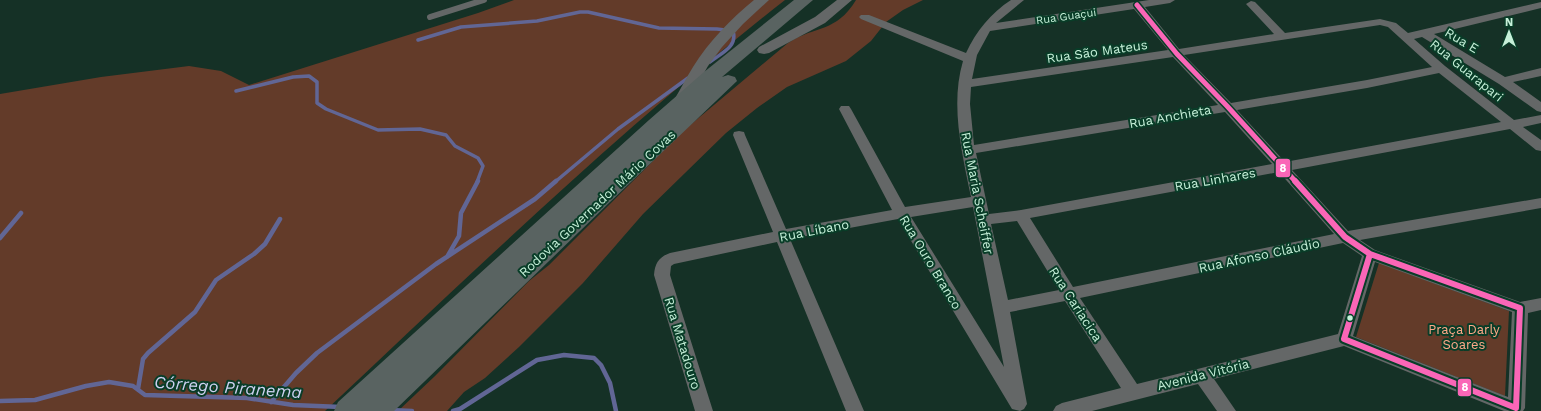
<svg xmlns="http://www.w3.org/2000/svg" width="1541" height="411" font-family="'Work Sans',sans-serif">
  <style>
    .green { fill: #633b29 }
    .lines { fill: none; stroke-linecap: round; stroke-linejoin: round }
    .stream-far1 { stroke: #616695; stroke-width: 3.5 }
    .stream { stroke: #616695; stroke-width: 4.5 }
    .service { stroke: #646767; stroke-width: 6 }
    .minor { fill: #646767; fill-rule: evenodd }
    .tertiary { fill: #646767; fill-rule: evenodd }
    .motorway { fill: #596361; fill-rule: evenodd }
    .bus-1-far1-casing { stroke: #093d28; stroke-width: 8 }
    .bus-1-casing { stroke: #093d28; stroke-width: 10 }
    .bus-1-far1 { stroke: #fa66b7; stroke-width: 5 }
    .bus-1 { stroke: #fa66b7; stroke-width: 6 }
    .bus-dot { fill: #c6f0d9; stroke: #093d28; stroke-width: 1.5 }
    .labels { text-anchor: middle; stroke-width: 4; stroke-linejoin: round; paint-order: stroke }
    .far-street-label { font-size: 11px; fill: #c6f0d9; stroke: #093d28 }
    .street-label { font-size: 13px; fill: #c6f0d9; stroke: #093d28 }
    .park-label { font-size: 13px; fill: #fea888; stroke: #093d28 }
    .near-water-label { font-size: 17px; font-style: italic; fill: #ced1f1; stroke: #093d28 }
    .line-badge { stroke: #093d28; stroke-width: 1.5 }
    .badge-label { font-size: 11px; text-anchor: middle; font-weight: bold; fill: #fff }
  </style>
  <rect width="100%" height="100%" fill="#153126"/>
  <path class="green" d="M514,0H785C623,127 475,270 325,411H0V94L101,77L189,66L221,71L249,85L478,13Z
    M856,0H923L903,10L886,22L871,41L846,61L787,87L757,108L726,133L643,214L583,283L519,347L485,378L464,392L447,411H398L435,376L529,281L549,265L683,131L788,43C816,25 836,33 856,0Z
    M1379,263L1509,311L1505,396L1356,337Z"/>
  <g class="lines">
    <path class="stream-far1" d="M418,40L461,27L537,21L580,12H588L659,28L717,29L733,31C738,47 721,53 710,62
      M236,91L293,77L309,76L317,82V103L326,109L378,130L420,129L446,135L455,146L478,158L483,166L477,182
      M555,182L618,129L688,78"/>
    <path class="stream" d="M0,238L21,213
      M447,257L459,236L461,213L478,181
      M138,389L143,359L148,353L195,312L216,280L254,254L265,244L280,219
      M0,401L35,400L86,386L109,382L133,386L145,395L247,398L293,405L341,407
      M271,402L296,373L317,353L436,264L535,199L556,181
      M390,410L412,411
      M453,411L460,409L537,360L564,355L594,358L601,365L610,383L616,411"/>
    <path class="service" d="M430,17L484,0"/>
    <path class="minor" d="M1011,0H1024L996,23L1149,0H1175L1170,3L1145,7L1179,49L1274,34L1246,4L1251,1L1255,2L1285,33L1380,19L1396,23L1408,33L1541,2V8L1434,34L1505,77L1541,68V76L1513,82L1541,102V112L1537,111L1499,84L1422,37L1414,39L1445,66L1514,120L1541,115V123L1523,127L1541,140V151L1536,150L1510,129L1292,170L1348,231L1541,198V208L1360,240L1375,250L1520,302L1541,298V310L1528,313L1525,408L1523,411H1504L1344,346L1214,379L1236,411H1217L1198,384L1092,411H1053L1056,406L1062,403L1121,388L1065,301L1010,312L1027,404L1024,409L1020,411L1012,409L898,219L790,239L864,411H846L777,242L674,264L671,266L670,275L713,411H695L654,275C655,263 659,257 670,253L773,232L733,135L734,132L739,131L744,132L745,135L786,229L892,210L839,109L841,106H849L851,109L905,207L971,197C962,153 950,105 963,61L861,19L859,17L861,15H869L966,53C976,31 991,13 1011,0ZM1134,9L1168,50L972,79L977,55L990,31ZM1380,25L1388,27L1432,67L1367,80L1231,103L1184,55ZM1173,57L1218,105L974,145L970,104L971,87ZM1439,73L1501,122L1285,162L1237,110L1367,88ZM1225,112L1272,164L1021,210L989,214L976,153ZM1279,172L1334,234L1073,287L1030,218ZM973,207L1004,367L911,217ZM1017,221L1059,290L1008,300L991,224ZM1343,243L1362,256L1338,334L1137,384L1080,298ZM1375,262L1512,312L1508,397L1353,336Z"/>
    <path class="tertiary" d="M754,0H769L743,24L722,47L708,66L686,105L681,107L676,105L673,102C680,90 686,78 693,67C709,41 731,19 754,0Z
      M837,0H852L825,23L769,53L764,54L759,53L757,50L759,47L815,17Z"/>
    <path class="motorway" d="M794,0H813L722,77L728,75L735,77L737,81L610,202L394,411H334L338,402L649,120L704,72Z"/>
    <defs>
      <path id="bus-1-far1" d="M1137,5L1177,54L1227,106L1296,182"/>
      <path id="bus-1" d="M1295,181L1345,237L1370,254
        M1370,254L1520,308L1516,408L1344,339Z"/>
    </defs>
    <use href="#bus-1-far1" class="bus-1-far1-casing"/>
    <use href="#bus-1" class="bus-1-casing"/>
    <use href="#bus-1-far1" class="bus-1-far1"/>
    <use href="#bus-1" class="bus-1"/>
  </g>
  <circle class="bus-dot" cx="1350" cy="318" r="3.5"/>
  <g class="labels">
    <g class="far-street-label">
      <text transform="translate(1066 16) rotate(-8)" y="4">Rua Guaçui</text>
    </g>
    <g class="street-label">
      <text transform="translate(1462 40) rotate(31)" y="5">Rua E</text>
      <text transform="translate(1097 51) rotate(-8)" y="5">Rua São Mateus</text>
      <text transform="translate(1467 70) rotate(39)" y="5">Rua Guarapari</text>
      <text transform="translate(1170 116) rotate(-10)" y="5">Rua Anchieta</text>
      <text transform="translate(1215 179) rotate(-10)" y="5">Rua Linhares</text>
      <text transform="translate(978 193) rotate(79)" y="5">Rua Maria Scheiffer</text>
      <text transform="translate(597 203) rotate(-43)" y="5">Rodovia Governador Mário Covas</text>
      <text transform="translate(814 230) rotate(-11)" y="5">Rua Líbano</text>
      <text transform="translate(1259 255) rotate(-12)" y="5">Rua Afonso Cláudio</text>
      <text transform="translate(931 262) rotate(59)" y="5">Rua Ouro Branco</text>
      <text transform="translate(1076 304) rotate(57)" y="5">Rua Cariacica</text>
      <text transform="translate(683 343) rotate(73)" y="5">Rua Matadouro</text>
      <text transform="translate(1203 374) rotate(-14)" y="5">Avenida Vitória</text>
    </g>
    <g class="park-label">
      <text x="1464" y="334">Praça Darly<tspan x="1464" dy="15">Soares</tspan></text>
    </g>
    <g class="near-water-label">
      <text transform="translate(228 387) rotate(4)" y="6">Córrego Piranema</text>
    </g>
  </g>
  <g class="line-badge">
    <rect x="1275" y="158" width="16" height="20" rx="4" fill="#fa66b7"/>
    <rect x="1457" y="378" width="15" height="19" rx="4" fill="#fa66b7"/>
  </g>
  <g class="badge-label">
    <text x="1283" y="172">8</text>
    <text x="1465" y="391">8</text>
  </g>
  <g transform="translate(1509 32)" stroke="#093d28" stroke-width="3" paint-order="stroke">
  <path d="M0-3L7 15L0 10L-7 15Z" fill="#c6f0d9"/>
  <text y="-6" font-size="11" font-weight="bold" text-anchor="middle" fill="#c6f0d9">N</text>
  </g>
</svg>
